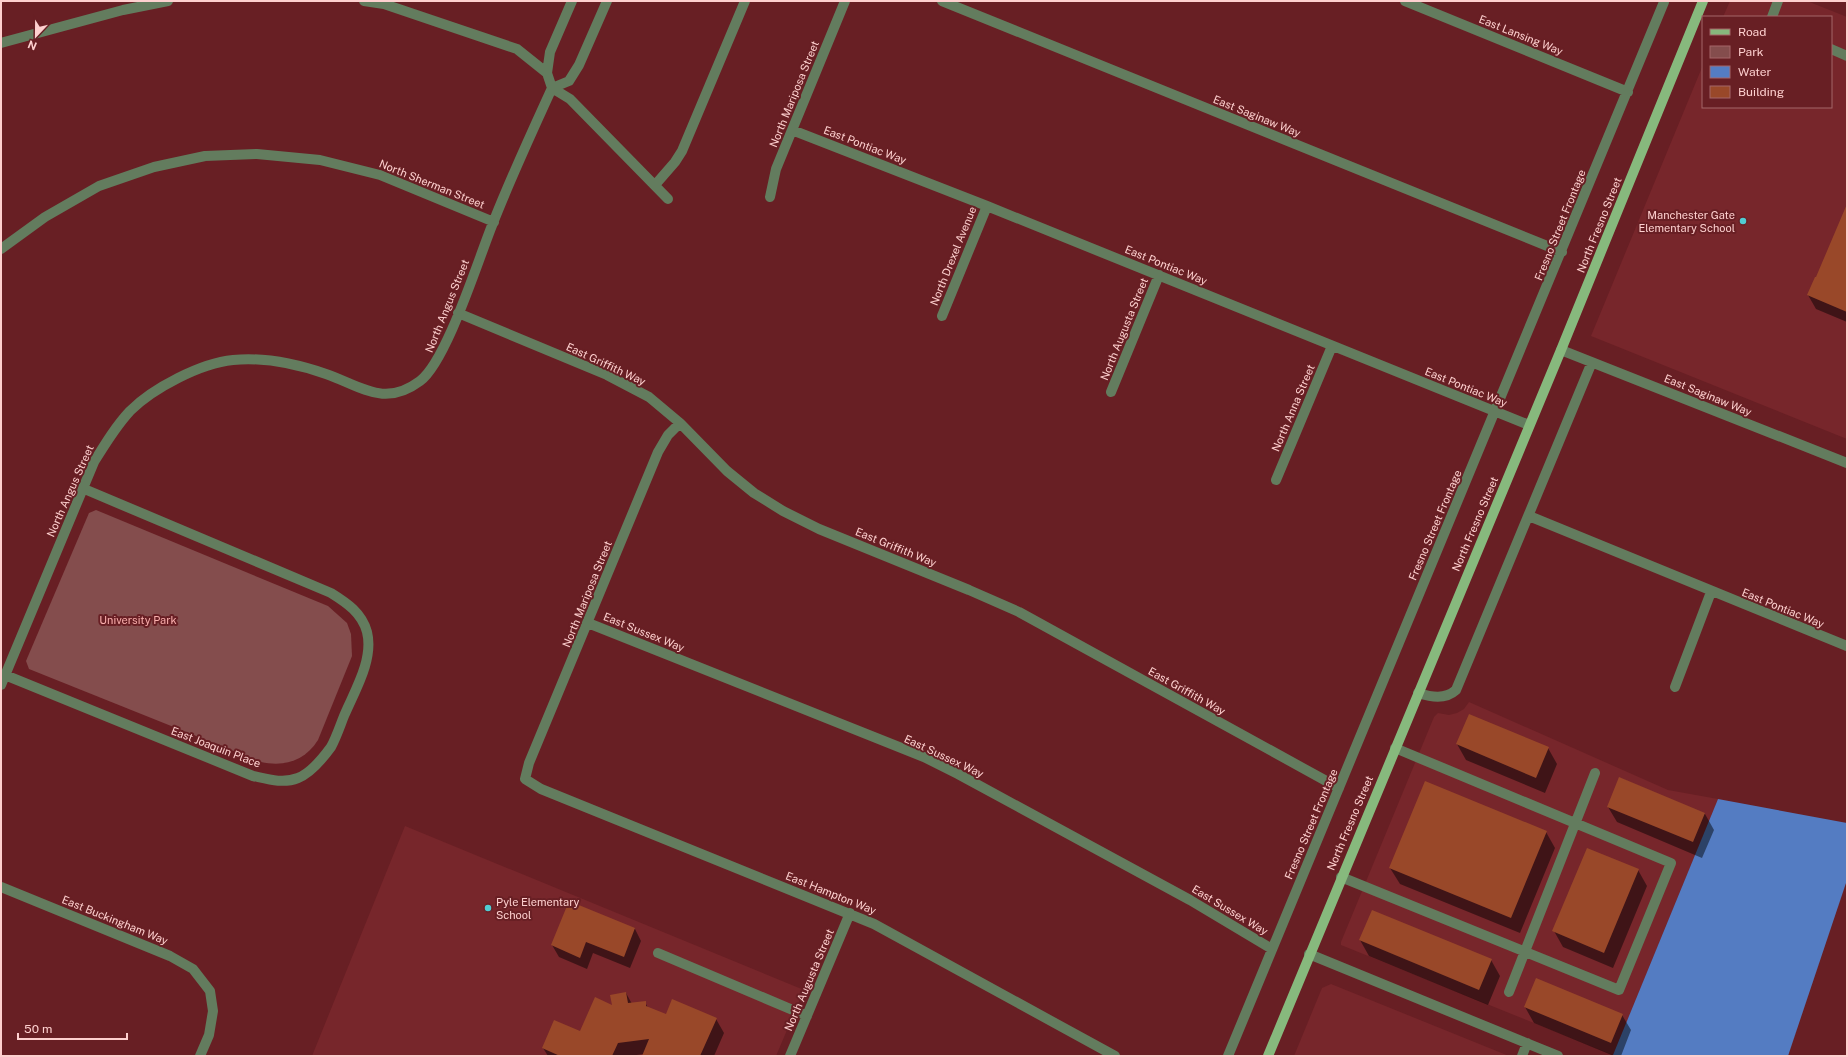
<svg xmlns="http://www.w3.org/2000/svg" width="1848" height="1057" font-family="'Public Sans',sans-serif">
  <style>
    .built { fill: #77262b }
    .green { fill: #844d4d }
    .water { fill: #547cc2 }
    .shadow { fill: #0007 }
    .building { fill: #994829 }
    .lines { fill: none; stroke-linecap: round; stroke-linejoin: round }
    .minor { stroke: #637c5e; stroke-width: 10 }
    .major { stroke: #87b97d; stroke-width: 10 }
    .poi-dot { fill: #51ccd3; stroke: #681f24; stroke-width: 1.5 }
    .labels { text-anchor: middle; stroke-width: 4; stroke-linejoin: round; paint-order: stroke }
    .street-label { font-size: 11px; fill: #fed0cf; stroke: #681f24 }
    .poi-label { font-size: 11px; fill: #fed0cf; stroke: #681f24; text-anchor: end }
    .park-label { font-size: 11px; fill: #faafad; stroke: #681f24 }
  </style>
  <rect width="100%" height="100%" fill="#681f24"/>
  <path class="built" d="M1730,1H1807L1847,17V439L1591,336L1703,65V107H1831V17H1723Z
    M1469,702L1668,790L1718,799L1613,1055L1341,945V942L1434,717L1438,713L1449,715L1457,713L1464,709Z
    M405,826L804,990L776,1056H312Z
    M1331,984L1509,1056H1294L1322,988Z"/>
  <path class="green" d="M96,510L328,606L347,623L351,634L352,656L318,740C305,761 284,767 261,762L29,669L26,661L89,513Z"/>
  <path class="water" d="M1718,799L1847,823V880L1788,1056L1613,1055Z"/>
  <path class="shadow" d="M1847,206V322L1816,309L1808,295L1817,279Z
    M1457,744L1548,748L1557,764L1545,793L1466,760Z
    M1620,778L1705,814L1714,830L1702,858L1617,822L1608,807Z
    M1546,832L1555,848L1520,933L1400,884L1390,868Z
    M1638,870L1647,886L1613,968L1563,947L1554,931Z
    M570,902L635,929L641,941L630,968L593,953L587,969L559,957L552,945Z
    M1360,940L1491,960L1500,976L1488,1005L1369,956Z
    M626,993L632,1004L645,1002L648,1008L666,1016L716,1019L724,1033L714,1056H643L644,1054L629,1056H548L543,1048L580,1032L613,1007Z
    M1525,1007L1622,1015L1631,1030L1621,1056H1614L1534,1023Z"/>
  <path class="building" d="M1847,204V312L1807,295L1815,277H1816Z
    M1469,714L1549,747L1536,778L1456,744Z
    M1619,777L1705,813L1693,842L1607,807Z
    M1425,781L1547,831L1511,918L1389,868Z
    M1587,848L1639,869L1604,953L1552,931Z
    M569,901L635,928L624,957L586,942L580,958L551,945Z
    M1372,910L1492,959L1479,990L1359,940Z
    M1536,978L1623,1014L1611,1043L1524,1007Z
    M626,992L628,1003L646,1001V1006L666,1014L672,999L717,1018L700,1056H642L649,1039L618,1043L612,1056H560L542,1048L554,1020L580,1031L595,997L612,1005L610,995Z"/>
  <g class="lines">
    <path class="minor" d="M364,1L384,4L517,49L547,73
      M942,1L1562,252
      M1405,1L1628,92
      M1772,17L1778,1
      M1,43L123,10L168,1
      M1831,49L1847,56
      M552,88L570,99L668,199
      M552,88L547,73L550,52L572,1
      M792,130L987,206L1529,425
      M655,185L675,162L682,151L745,1
      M770,197L776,169L845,1
      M1,249L45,217L99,186L154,167L205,156L257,154L320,160L380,175L494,222
      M458,313L607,375L649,397L680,423L727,471L754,493L783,511L819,529L969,590L1019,612L1339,788
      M942,316L987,206
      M1561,350L1847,463
      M1111,392L1159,275
      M680,423L668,435L658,452L529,763L525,779L541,789L874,924L1115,1056
      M1276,480L1332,346
      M1529,516L1847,646
      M588,623L924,757L958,774L1190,900L1272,949
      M5,675L253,776C267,779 283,784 298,778C311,773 323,758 331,747C336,738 340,726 344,716C354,692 374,660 367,632C362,613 347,603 331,593L82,488
      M1,685L94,462C105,444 116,426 130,411C153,388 201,363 233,360C263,357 297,364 326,374C361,386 384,408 420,381C447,361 479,257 493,223C511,177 532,132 552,88L569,81L579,65L607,1
      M1675,687L1711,592
      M1418,693C1431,697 1445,700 1456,690L1592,362
      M1341,877L1619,990L1671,863L1395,748
      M1,887L170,956L193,969L210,991L213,1011L209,1035L200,1056
      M658,953L807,1016
      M1309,954L1558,1056
      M1509,992L1595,773
      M790,1056L850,913
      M1228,1056L1664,2
      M1522,1056L1527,1043"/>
    <path class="major" d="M1268,1056L1561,350L1703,1"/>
  </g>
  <g class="poi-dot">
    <circle cx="1743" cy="221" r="4"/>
    <circle cx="488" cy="908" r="4"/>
  </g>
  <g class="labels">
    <g class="street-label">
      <text transform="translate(1521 35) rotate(22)" y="4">East Lansing Way</text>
      <text transform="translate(794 94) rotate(-68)" y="4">North Mariposa Street</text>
      <text transform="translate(1257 116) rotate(22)" y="4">East Saginaw Way</text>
      <text transform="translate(865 145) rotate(21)" y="4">East Pontiac Way</text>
      <text transform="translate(432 184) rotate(22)" y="4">North Sherman Street</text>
      <text transform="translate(1560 225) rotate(-68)" y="4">Fresno Street Frontage</text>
      <text transform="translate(1599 225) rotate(-68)" y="4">North Fresno Street</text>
      <text transform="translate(953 256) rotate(-68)" y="4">North Drexel Avenue</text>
      <text transform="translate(1166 265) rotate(22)" y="4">East Pontiac Way</text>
      <text transform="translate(447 306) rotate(-68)" y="4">North Angus Street</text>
      <text transform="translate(1124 329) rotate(-68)" y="4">North Augusta Street</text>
      <text transform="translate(606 364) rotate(25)" y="4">East Griffith Way</text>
      <text transform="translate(1466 387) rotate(22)" y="4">East Pontiac Way</text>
      <text transform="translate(1708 395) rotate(22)" y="4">East Saginaw Way</text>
      <text transform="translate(1293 408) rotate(-67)" y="4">North Anna Street</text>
      <text transform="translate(70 491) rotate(-66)" y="4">North Angus Street</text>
      <text transform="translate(1475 524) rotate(-67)" y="4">North Fresno Street</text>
      <text transform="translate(1435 525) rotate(-67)" y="4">Fresno Street Frontage</text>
      <text transform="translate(896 547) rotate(22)" y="4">East Griffith Way</text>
      <text transform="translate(587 594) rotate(-68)" y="4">North Mariposa Street</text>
      <text transform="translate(1783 608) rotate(22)" y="4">East Pontiac Way</text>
      <text transform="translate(644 632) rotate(22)" y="4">East Sussex Way</text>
      <text transform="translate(1187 691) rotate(29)" y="4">East Griffith Way</text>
      <text transform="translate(216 747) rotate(21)" y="4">East Joaquin Place</text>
      <text transform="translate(944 756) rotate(25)" y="4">East Sussex Way</text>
      <text transform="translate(1350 823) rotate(-67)" y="4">North Fresno Street</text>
      <text transform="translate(1311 824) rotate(-67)" y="4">Fresno Street Frontage</text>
      <text transform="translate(831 893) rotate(22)" y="4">East Hampton Way</text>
      <text transform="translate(1230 910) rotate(31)" y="4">East Sussex Way</text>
      <text transform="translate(115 920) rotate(22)" y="4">East Buckingham Way</text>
      <text transform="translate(809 980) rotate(-67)" y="4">North Augusta Street</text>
    </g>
    <g class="poi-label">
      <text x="1735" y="219">Manchester Gate<tspan x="1735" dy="13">Elementary School</tspan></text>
      <text x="496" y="906" text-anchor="start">Pyle Elementary<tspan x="496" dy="13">School</tspan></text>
    </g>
    <g class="park-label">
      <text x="138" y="624">University Park</text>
    </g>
  </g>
  <rect width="1848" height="1057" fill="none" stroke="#fed0cf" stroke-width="4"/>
  <rect x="1702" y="16" width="130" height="92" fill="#681f24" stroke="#a46668"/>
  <rect x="1710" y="29" width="20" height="6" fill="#87b97d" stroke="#a46668"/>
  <text x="1738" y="36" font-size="12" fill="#fed0cf">Road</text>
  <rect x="1710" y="46" width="20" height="12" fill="#844d4d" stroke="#a46668"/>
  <text x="1738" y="56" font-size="12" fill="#fed0cf">Park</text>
  <rect x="1710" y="66" width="20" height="12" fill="#547cc2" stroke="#a46668"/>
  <text x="1738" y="76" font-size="12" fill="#fed0cf">Water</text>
  <rect x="1710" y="86" width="20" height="12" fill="#994829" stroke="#a46668"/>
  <text x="1738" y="96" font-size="12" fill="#fed0cf">Building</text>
  <g transform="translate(36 36) rotate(202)" stroke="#681f24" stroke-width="3" paint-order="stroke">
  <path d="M0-3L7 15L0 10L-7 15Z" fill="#fed0cf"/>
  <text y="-6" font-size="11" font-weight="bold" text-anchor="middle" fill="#fed0cf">N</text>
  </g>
  <path d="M18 1033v6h109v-6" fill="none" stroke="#fed0cf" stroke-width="2"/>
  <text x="24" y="1033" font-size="12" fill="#fed0cf" stroke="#681f24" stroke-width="3" paint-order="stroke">50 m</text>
</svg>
